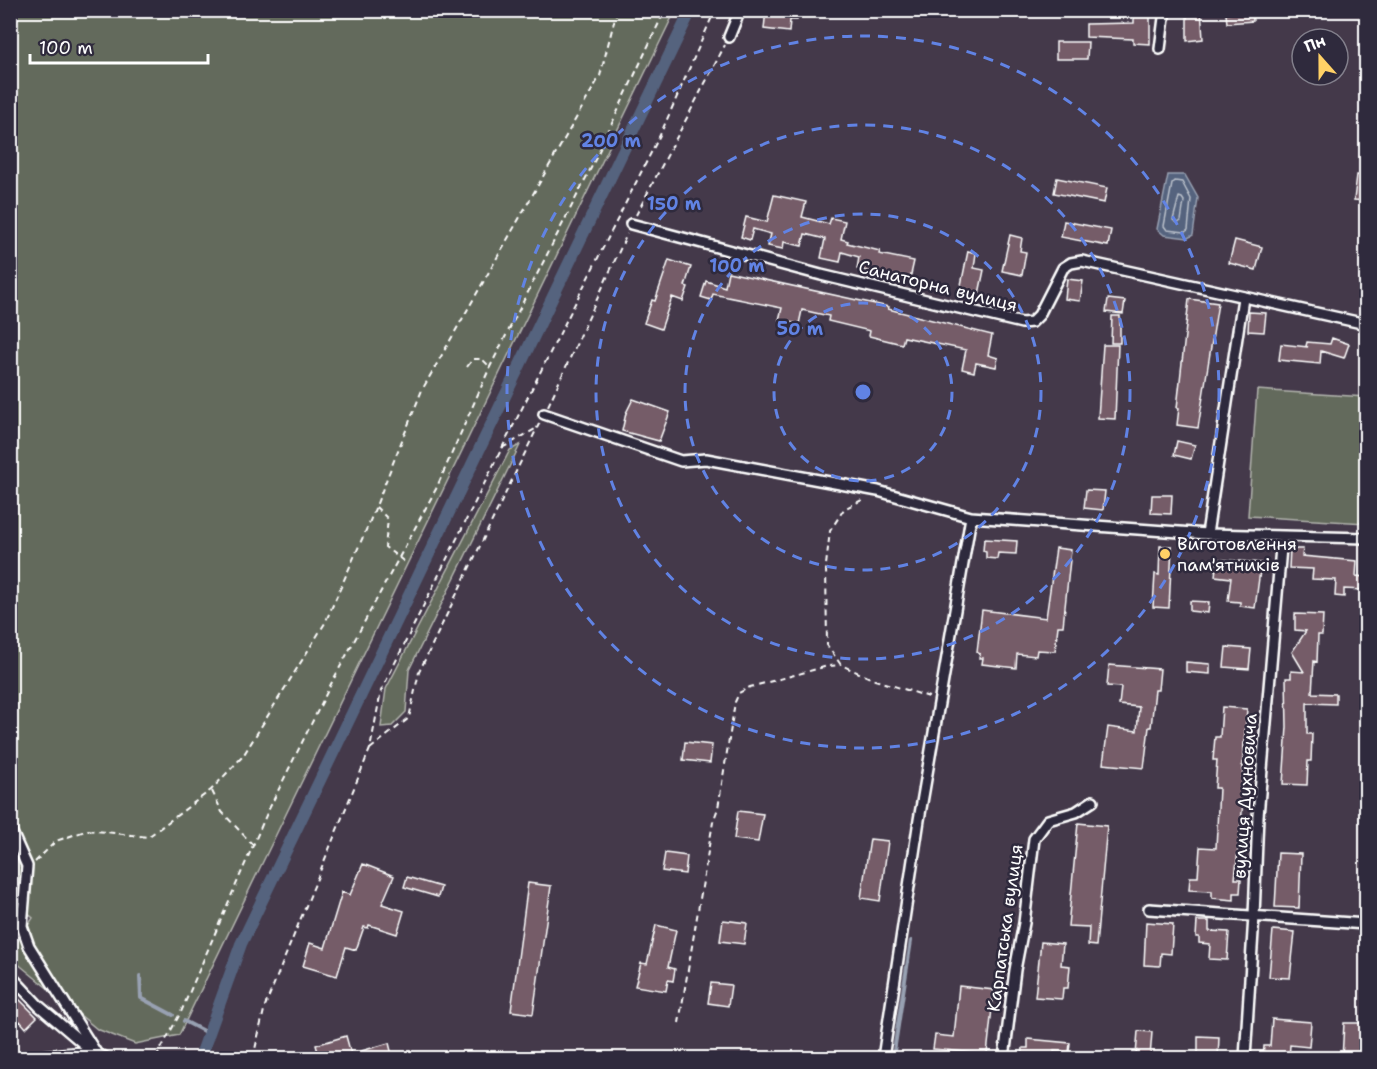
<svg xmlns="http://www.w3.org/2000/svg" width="1377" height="1069" font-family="'Shantell Sans',sans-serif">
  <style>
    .green { fill: #646a5c; stroke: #b2b4ae; stroke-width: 1.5 }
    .water { fill: #54637e; stroke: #98a1b2; stroke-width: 1.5 }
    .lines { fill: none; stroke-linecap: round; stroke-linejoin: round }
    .shore { stroke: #bbc1cb; stroke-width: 1.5 }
    .stream { stroke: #98a1b2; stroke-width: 4 }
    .canal { stroke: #54637e; stroke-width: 12 }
    .building { fill: #745b67; stroke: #fff; stroke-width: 1.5 }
    .minor-casing { stroke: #fff; stroke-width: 14 }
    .tertiary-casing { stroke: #fff; stroke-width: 16 }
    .path { stroke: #fff; stroke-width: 2; stroke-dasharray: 6 4.5; stroke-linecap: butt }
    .minor { stroke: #2f2a3d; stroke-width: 9 }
    .tertiary { stroke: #2f2a3d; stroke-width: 12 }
    .ring { fill: none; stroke: #6183e4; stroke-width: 3; stroke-dasharray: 10 8 }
    .poi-dot { fill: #ffd166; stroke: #2f2a3d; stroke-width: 2 }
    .labels { text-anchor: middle; stroke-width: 5; stroke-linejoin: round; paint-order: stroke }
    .street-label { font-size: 18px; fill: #fff; stroke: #2f2a3d }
    .poi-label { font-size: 18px; fill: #fff; stroke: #2f2a3d; text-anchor: start }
    .centre { fill: #6183e4; stroke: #2f2a3d; stroke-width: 3 }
    .ring-label { font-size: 18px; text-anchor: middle; font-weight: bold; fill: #6183e4; stroke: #2f2a3d; stroke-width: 5; stroke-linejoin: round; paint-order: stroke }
  </style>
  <rect width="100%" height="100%" fill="#44394a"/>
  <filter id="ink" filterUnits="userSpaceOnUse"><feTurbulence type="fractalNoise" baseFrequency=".0167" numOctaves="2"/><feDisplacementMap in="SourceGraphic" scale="12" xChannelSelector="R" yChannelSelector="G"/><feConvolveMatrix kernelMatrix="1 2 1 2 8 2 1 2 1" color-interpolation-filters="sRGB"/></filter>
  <g filter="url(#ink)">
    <path class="green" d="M11,11H675L179,1035L135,1044L97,1029L11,958V951L33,918L11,899Z
      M1257,390L1366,397V523L1248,516Z
      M520,445L409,670L406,712L392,726L381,727L386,689L510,450Z"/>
    <path class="water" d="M1168,175H1185L1198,198L1193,235L1188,238L1164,235L1157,229Z"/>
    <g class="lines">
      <path class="shore" d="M1175,181L1182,182L1191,199L1188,230L1185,232L1167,230L1164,226L1172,184Z
        M1179,197L1182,198L1184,201L1181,221L1178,223L1173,220Z"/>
      <path class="stream" d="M678,10L689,16
        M140,976L141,998L173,1015
        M184,1021L209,1034
        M893,1058L911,941"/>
      <path class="canal" d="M200,1058L241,944L691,10"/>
    </g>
    <path class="building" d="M766,10H797V20H790L789,32L764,29Z
      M1134,10H1150V44L1133,43V39L1086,37V24L1134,23Z
      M1187,10H1201L1203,39L1187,41Z
      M1234,10H1252L1253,21L1227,23L1226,14L1234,13Z
      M1056,42H1088L1087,59H1056Z
      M1357,175L1366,176V201L1354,200Z
      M1057,178L1107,188L1104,203L1054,193Z
      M774,195L806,202L802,217L829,224L831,218L845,221L841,239L848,241L847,243L880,251L879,254L914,261L910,279L857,269L859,257L842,252L840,262L821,258L825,239L805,234L802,246L784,242L783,249L768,246L771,234L753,229L750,240L741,237L746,217L767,222Z
      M1064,221L1111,230L1108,246L1061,237Z
      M1010,235L1022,238L1020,251L1026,252L1022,275L1002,271Z
      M1235,240L1262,247L1256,270L1229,263Z
      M968,251L976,253L974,268L984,270L979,294L960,290Z
      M669,260L691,267L685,286L688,287L683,301L672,297L661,329L644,323L652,300L655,301Z
      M728,272L889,307L888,309L992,335L988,355L998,358L996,367L976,363L974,372L962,369L966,350L904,337L902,344L869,336L870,331L828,321L829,316L802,310L799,324L779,320L782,308L713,294L711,300L701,297L706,281L725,287Z
      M1067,279L1083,281L1080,301L1065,299Z
      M1108,299L1125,301L1123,314L1106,312Z
      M1189,299L1218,303L1198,428L1177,425L1179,408H1177Z
      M1249,312L1266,313L1264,332L1248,331Z
      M1112,316H1120V343H1111Z
      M1332,338L1349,344L1344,358L1321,351L1320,364L1279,360L1281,344L1308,347L1306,346L1307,342L1330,344Z
      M1103,345H1118L1115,419L1098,418Z
      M633,399L670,412L659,441L622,431L626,413Z
      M1177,441L1195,445L1191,459L1174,455Z
      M1086,490L1105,491L1103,510L1084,508Z
      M1152,495H1172L1171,514L1151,513Z
      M984,539L1017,541L1016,554L998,553L997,559L986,558V552L983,551Z
      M1160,546H1172L1169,608L1153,607L1155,574L1159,575Z
      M1056,548L1071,550L1063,626H1058L1055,651L1037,650L1036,656L1017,654L1016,668L982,664L983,658H979L980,654L977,652L982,610L1046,618Z
      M1290,549H1303L1302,556L1357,561L1356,576L1365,577L1364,590L1344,589V597L1335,596L1336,580L1312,579L1313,569L1289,568Z
      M1217,559L1261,563L1255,608L1240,606V602L1228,601L1231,578L1215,576Z
      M1190,601L1209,602L1208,613L1190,611Z
      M1295,614L1323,615L1322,635H1318L1317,662L1314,661L1312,693L1336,694V704L1307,703V734H1312L1311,761H1308L1307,785L1283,784L1287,727L1286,678H1291V671L1304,672L1292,652L1306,631L1295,630Z
      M1226,647L1251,649L1249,669L1224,667Z
      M1186,662L1210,664V674L1186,672Z
      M1109,665L1160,669L1158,690H1155L1151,727H1149L1144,768L1103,764L1108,727L1137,731L1139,707L1119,705L1121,687L1107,686Z
      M1222,707L1247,709L1242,766H1243L1242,793H1244L1235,879H1241L1240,893H1234V900L1212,898V891L1189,890L1190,877H1198L1200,847L1216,848L1219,788H1215L1217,760H1213L1215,737H1220Z
      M685,742L712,745L710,763L683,760Z
      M738,811L763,814L758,842L734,839Z
      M1078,823L1107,826L1096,946L1088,945L1089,927L1068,926Z
      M870,839L888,841L880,901L861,898Z
      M665,853L687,856L685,874L662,871Z
      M1278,853L1301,854L1299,908L1275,907Z
      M363,864L394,876L382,904L404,911L397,934L369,925L368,928L364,927L356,950L346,947L337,976L303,966L310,943L325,948L342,892L350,895Z
      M407,877L441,887L438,897L404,887Z
      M528,883L551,886L533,1014L511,1011Z
      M723,920L747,923L744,944L720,941Z
      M1197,921H1209V931L1229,932L1227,960L1209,959L1210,944L1199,943V937H1196Z
      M1146,922L1173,924L1171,954L1161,953L1160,966L1144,965Z
      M656,925L676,930L668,967L675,969L673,981L668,980L666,991L635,986L641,963L647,964Z
      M1273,930L1295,932L1290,978L1269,977Z
      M1041,942L1063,944L1061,965L1070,966L1068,988H1063L1062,999L1035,997Z
      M711,983L731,985L728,1006L708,1003Z
      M959,986L994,990L987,1054L933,1049L935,1035L954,1037Z
      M10,990L37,1017L26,1028L20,1021L17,1024L10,1018Z
      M1272,1019L1311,1022L1309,1047L1290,1045L1289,1059H1263L1264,1046H1270Z
      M1344,1023H1366V1043L1360,1042L1359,1059H1342Z
      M1138,1031L1152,1032L1150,1057L1136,1055Z
      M346,1036L351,1054L389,1043L393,1059H320L316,1045Z
      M1198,1036L1219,1037L1218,1059H1198Z
      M1028,1039L1070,1043L1069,1052L1054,1051V1059H1022L1023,1048H1028Z"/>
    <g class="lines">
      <defs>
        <path id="minor" d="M729,37L740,10
          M1160,49L1165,10
          M631,224L821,275L1022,323L1032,322L1039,315L1063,268L1071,263L1082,261L1366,324
          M544,414L681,461L706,459L878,491L971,517
          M1207,534L1243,298
          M10,828L27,866L22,926L29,946L98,1056
          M1149,909L1366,924
          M10,975L39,1006L92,1051
          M883,1058L919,820L971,517L1207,534L1366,538
          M1004,1058L1015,970L1024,923L1034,839L1048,820L1076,812L1093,801
          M1245,1058L1254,916L1258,816L1282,536"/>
        <path id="tertiary" d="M35,1058C56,1056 83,1050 104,1058"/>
      </defs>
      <use href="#minor" class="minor-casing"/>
      <use href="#tertiary" class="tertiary-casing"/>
      <path class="path" d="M636,215L725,45
        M467,367L473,359H482L490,367
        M548,406L627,234
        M502,448L661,133L715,10
        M862,500L844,509L830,531L826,565L827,645L841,665L875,680L929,697
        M376,507L388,519L385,547L406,563
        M370,749L409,718L419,672L540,422
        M212,791L222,812L253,845
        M35,862L56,841L88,830L148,837L211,790L243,756L325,623L370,521L422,390L600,76L617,10
        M679,1023L713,822L718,808L735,702L739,693L750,687L828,666L841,665
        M156,1058L181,1012L267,813L332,682L436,489L490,367L592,166L665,10
        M253,1058L265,1006L370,749L381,691L502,448L537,428"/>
      <use href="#minor" class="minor"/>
      <use href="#tertiary" class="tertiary"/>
    </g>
  </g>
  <g class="ring">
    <circle cx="863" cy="392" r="89"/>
    <circle cx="863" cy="392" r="178"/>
    <circle cx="863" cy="392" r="267"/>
    <circle cx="863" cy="392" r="356"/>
  </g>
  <circle class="poi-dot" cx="1165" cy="554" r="6"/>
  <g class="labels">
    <g class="street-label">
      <text transform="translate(938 286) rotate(14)" y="6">Санаторна вулиця</text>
      <text transform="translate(1245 796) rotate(-86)" y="6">вулиця Духновича</text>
      <text transform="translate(1005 928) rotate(-82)" y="6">Карпатська вулиця</text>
    </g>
    <g class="poi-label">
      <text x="1177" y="550">Виготовлення<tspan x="1177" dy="21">пам'ятників</tspan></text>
    </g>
  </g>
  <circle cx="863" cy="392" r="9" class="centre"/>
  <g class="ring-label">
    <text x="611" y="147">200 m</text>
    <text x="674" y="210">150 m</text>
    <text x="737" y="272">100 m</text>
    <text x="800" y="335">50 m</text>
  </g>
  <rect width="1377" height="1069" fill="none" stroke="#2f2a3d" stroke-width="36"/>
  <rect x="18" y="18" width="1341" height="1033" fill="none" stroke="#fff" stroke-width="2" filter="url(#ink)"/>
  <g transform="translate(1320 57) rotate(339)"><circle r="28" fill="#2f2a3d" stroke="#827f8b" stroke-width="1.5"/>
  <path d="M0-4.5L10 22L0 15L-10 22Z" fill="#ffd166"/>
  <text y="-9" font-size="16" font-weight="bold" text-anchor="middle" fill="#ffffff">Пн</text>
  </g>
  <path d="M30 54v9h178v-9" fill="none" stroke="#ffffff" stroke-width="3"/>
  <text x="39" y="54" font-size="18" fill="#ffffff" stroke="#2f2a3d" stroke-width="4.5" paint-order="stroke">100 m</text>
</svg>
